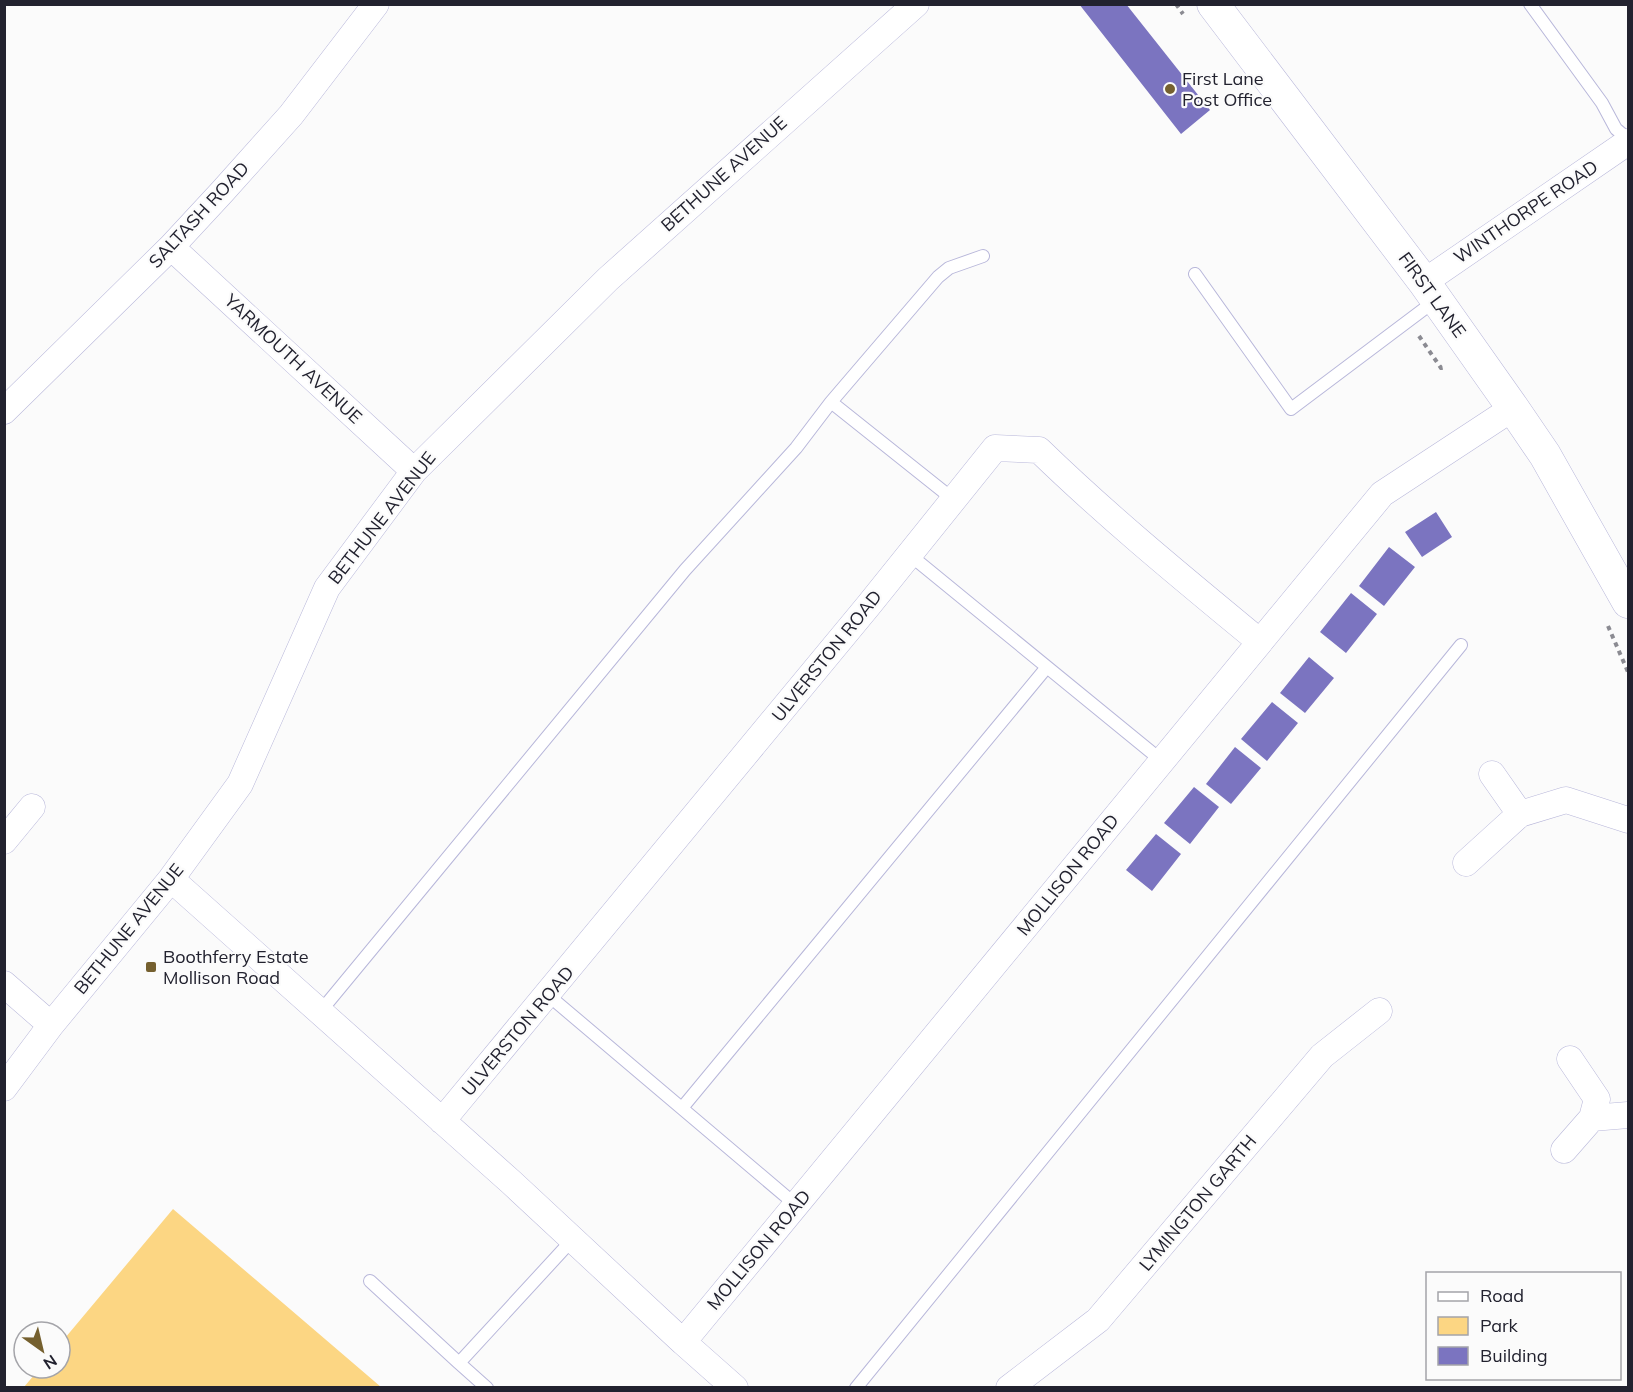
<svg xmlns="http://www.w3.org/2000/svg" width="1633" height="1392" font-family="Mulish,sans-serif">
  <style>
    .green { fill: #fcd683 }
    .building { fill: #7b74c0 }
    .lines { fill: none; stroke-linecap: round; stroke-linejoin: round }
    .service-casing { stroke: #b8b7da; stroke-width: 14 }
    .minor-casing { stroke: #b8b7da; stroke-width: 27 }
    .tertiary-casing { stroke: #b8b7da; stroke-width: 33 }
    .path { stroke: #8b8b92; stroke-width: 4; stroke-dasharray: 4.5 4.5; stroke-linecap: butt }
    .service { stroke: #fff; stroke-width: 12 }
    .minor { stroke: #fff; stroke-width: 26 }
    .tertiary { stroke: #fff; stroke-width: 32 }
    .poi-dot { fill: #75602f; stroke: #fbfbfb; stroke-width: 2 }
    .labels { text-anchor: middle; stroke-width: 4.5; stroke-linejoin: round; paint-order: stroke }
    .poi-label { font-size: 18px; fill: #22222f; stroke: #fbfbfb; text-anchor: start }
    .street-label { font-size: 18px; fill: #22222f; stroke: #fbfbfb }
  </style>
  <rect width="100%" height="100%" fill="#fbfbfb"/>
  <path class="green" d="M173,1209L381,1387H24L40,1368H60V1344Z"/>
  <path class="building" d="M1079,4H1126L1210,110L1181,134Z
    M1436,512L1452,537L1422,557L1405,532Z
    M1389,547L1415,567L1384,606L1359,586Z
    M1351,593L1377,614L1346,653L1320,632Z
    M1309,657L1334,678L1305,713L1280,693Z
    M1272,702L1298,723L1267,761L1241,739Z
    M1235,747L1261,768L1231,804L1206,784Z
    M1194,787L1219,807L1190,844L1164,823Z
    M1156,834L1181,854L1152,891L1126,870Z"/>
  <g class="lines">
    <defs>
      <path id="service" d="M1530,4L1602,103L1616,129L1628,139
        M1195,274L1291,409L1436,300
        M831,402L954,500
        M910,555L1162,761
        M548,995L796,1205
        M320,1012L685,570L796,448L831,402L938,277L949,268L983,256
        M682,1108L1047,667
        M370,1281L459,1363
        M487,1388L459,1363L573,1239
        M856,1388L1461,645"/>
      <path id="minor" d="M171,247L414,471
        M1424,282L1628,142
        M4,411L171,247L222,192L291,115L376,4
        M1492,774L1520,814
        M4,841L32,807
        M1466,863L1520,814L1566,800L1628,820
        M171,879L511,1182L683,1342L1382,494L1513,408
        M4,984L51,1025
        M4,1088L51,1025L171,879L240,784L327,588L414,471L608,279L916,4
        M1592,1118L1628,1115
        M442,1121L868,606L995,448L1039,450C1109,518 1185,580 1260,642
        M1564,1150L1592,1118L1597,1099L1570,1059
        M683,1342L735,1388
        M1009,1388L1098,1320L1322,1056L1379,1011"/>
      <path id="tertiary" d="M1213,4L1424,282L1513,408L1545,455L1628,602"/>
    </defs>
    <use href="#service" class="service-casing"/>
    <use href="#minor" class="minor-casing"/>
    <use href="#tertiary" class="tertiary-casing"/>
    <path class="path" d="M1176,4L1183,14
      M1419,336L1441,368L1446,367
      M1608,626L1628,672"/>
    <use href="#service" class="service"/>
    <use href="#minor" class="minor"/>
    <use href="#tertiary" class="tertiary"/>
  </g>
  <g class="poi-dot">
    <circle cx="1170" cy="89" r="6"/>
    <rect x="145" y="961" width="12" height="12" rx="3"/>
  </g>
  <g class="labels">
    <g class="poi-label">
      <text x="1182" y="85">First Lane<tspan x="1182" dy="21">Post Office</tspan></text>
      <text x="163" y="963">Boothferry Estate<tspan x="163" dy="21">Mollison Road</tspan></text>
    </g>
    <g class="street-label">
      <text transform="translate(724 174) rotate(-42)" y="6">BETHUNE AVENUE</text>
      <text transform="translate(1526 212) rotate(-34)" y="6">WINTHORPE ROAD</text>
      <text transform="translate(199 215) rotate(-47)" y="6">SALTASH ROAD</text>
      <text transform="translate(1432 295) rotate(54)" y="6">FIRST LANE</text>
      <text transform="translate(293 359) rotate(43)" y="6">YARMOUTH AVENUE</text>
      <text transform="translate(382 518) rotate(-52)" y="6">BETHUNE AVENUE</text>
      <text transform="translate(827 656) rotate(-51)" y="6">ULVERSTON ROAD</text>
      <text transform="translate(1068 875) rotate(-51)" y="6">MOLLISON ROAD</text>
      <text transform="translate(129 929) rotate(-51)" y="6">BETHUNE AVENUE</text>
      <text transform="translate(518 1031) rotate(-50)" y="6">ULVERSTON ROAD</text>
      <text transform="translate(1198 1203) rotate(-50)" y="6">LYMINGTON GARTH</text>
      <text transform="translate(759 1250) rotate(-50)" y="6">MOLLISON ROAD</text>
    </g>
  </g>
  <rect width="1633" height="1392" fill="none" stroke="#22222f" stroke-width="12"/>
  <rect x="1426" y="1272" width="195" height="108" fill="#fbfbfb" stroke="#a4a4a9" stroke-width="1.5"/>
  <rect x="1438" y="1292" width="30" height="9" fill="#ffffff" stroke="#a4a4a9" stroke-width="1.5"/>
  <text x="1480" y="1302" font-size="18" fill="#22222f">Road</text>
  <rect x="1438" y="1317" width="30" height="18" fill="#fcd683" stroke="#a4a4a9" stroke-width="1.5"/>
  <text x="1480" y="1332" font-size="18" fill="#22222f">Park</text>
  <rect x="1438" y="1347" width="30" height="18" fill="#7b74c0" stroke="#a4a4a9" stroke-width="1.5"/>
  <text x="1480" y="1362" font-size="18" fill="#22222f">Building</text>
  <g transform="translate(42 1350) rotate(146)"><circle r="28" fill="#fbfbfb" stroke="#a4a4a9" stroke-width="1.5"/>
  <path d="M0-4.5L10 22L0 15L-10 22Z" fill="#75602f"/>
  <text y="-9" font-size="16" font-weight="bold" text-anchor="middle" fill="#22222f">N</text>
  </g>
</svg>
